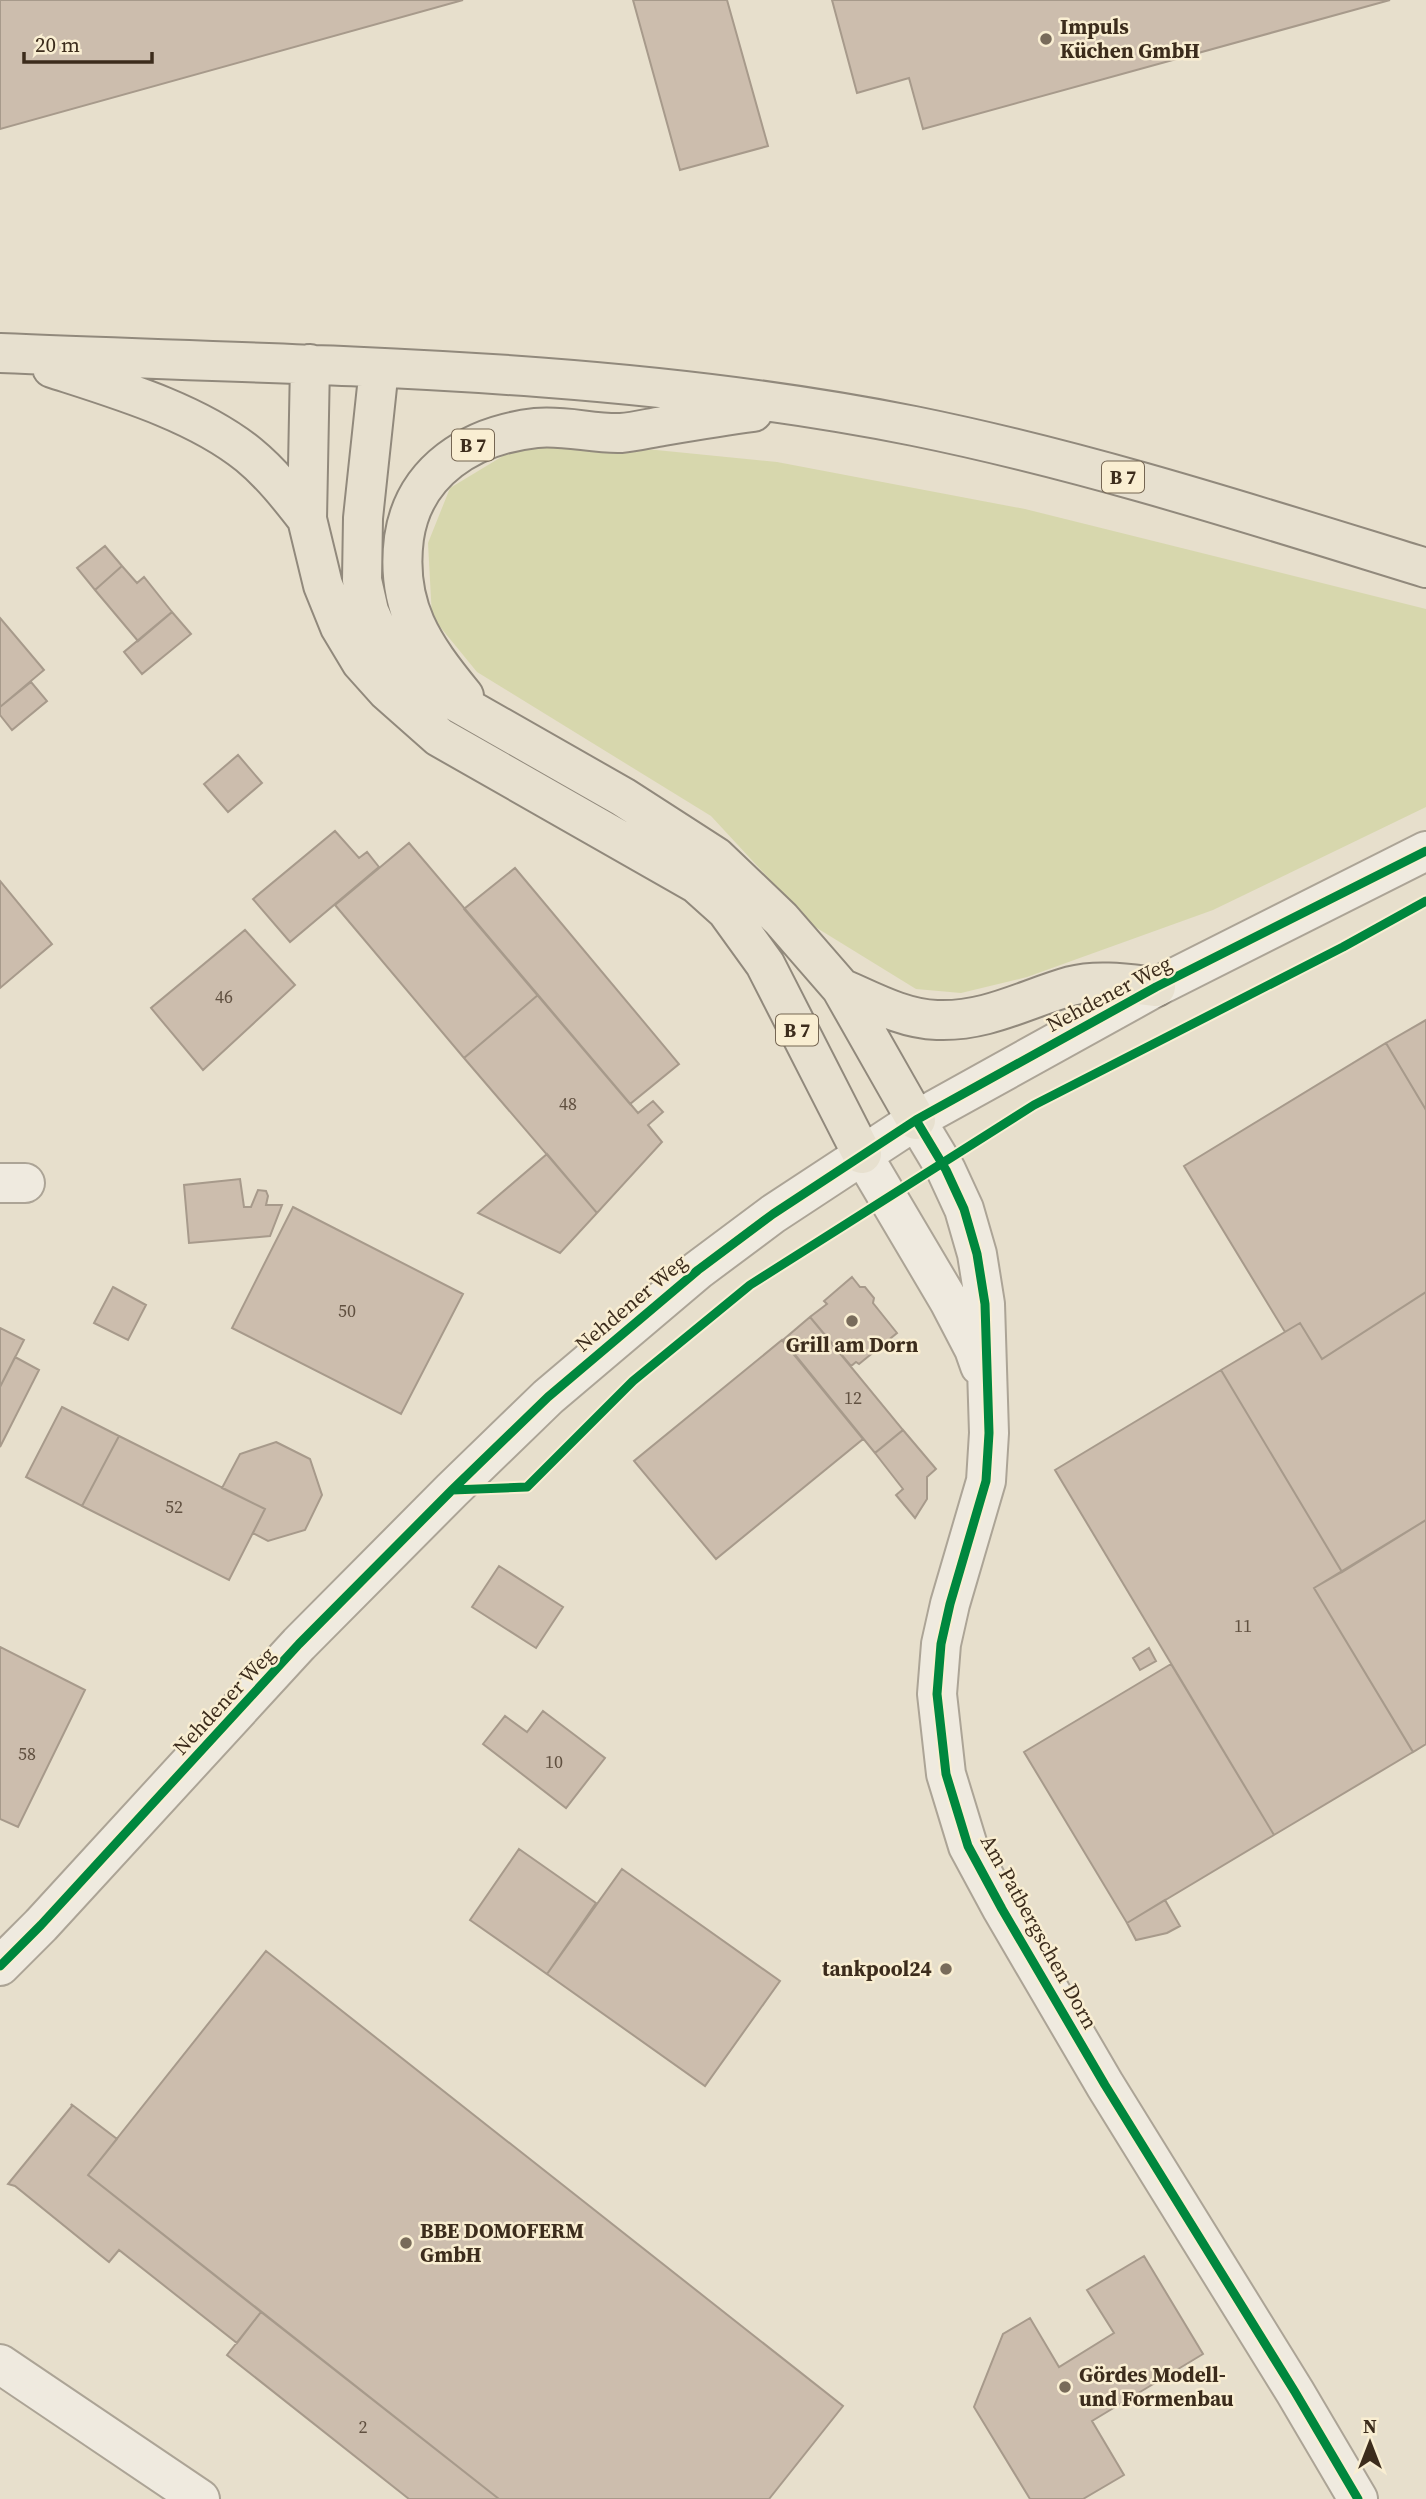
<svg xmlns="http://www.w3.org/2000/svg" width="1426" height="2499" font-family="'Source Serif 4',serif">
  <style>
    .green { fill: #d7d7ad }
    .building { fill: #ccbdad; stroke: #a79a8b; stroke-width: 2 }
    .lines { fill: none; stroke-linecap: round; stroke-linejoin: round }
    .minor-casing { stroke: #aca496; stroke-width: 42 }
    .major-casing { stroke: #91897c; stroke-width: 42 }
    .minor { stroke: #efeadf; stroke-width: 38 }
    .major { stroke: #e7e0cf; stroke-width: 38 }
    .cycleway-casing { stroke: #f9eed2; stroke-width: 13 }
    .cycleway { stroke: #00873e; stroke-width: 9 }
    .poi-dot { fill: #786b5a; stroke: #f9eed2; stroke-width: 2.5 }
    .labels { text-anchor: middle; stroke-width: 5; stroke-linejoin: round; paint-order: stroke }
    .number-label { font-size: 18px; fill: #605040 }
    .shield { fill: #f9eed2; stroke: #756653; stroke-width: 2 }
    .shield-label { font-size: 19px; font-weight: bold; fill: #3c2c1c }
    .poi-label { font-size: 21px; font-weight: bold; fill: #3c2c1c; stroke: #f9eed2; text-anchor: start }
    .street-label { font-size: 21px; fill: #3c2c1c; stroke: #f9eed2 }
  </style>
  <rect width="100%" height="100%" fill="#e7dfcc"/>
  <path class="green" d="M523,444H596L777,462L1025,509L1426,609V807L1213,910L1027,977L961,993L916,989L812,925L711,816L477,672L432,617L428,543L450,488Z"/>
  <path class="building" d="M0,0H463L0,129Z
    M633,0H727L768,146L680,170Z
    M832,0H1390L923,129L909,78L857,93Z
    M105,546L122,566L95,590L77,568Z
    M122,566L137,583L144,577L172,612L138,641L95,590Z
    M172,612L191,634L142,674L124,652Z
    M0,618L44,670L0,707Z
    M31,682L47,701L12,730L0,715V707Z
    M238,755L262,783L228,812L204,784Z
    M335,831L359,858L367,852L379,867L290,942L253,899Z
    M409,843L538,995L464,1058L335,905Z
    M515,868L679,1064L630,1104L464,909Z
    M0,881L52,944L0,988Z
    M245,930L295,985L203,1070L151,1008Z
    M538,995L638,1113L653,1101L663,1112L648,1125L662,1142L597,1213L464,1058Z
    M1426,1020V1110L1386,1043Z
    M1386,1043L1426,1110V1292L1322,1359L1300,1323L1285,1332L1184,1166Z
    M547,1154L597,1213L560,1253L478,1213Z
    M240,1179L244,1207H251L258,1190L266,1191L268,1196L266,1205H282L270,1236L189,1243L184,1185Z
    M293,1207L463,1294L401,1414L232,1328Z
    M852,1277L860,1287H865L874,1298L873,1303L897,1333L859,1364L856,1362L851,1366L810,1317L827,1304L824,1301Z
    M113,1287L146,1305L128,1340L94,1323Z
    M1426,1292V1520L1342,1572L1221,1370L1300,1323L1322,1359Z
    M810,1317L903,1430L875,1453L783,1340Z
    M0,1328L24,1340L0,1387Z
    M782,1340L863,1439L716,1559L634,1461Z
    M15,1357L39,1370L0,1447V1387Z
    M1221,1370L1342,1572L1314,1588L1413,1752L1274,1835L1055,1470Z
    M62,1407L119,1436L82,1506L26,1477Z
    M903,1430L936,1469L927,1477V1499L915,1518L896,1495L903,1489L875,1453Z
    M119,1436L265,1509L229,1580L82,1506Z
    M276,1442L310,1459L322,1495L305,1530L268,1541L253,1533L265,1509L222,1488L240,1454Z
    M1426,1520V1744L1413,1752L1314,1588Z
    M499,1566L563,1607L536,1648L472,1607Z
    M0,1647L85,1690L18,1827L0,1819Z
    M1149,1648L1156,1661L1140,1670L1133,1658Z
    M1171,1664L1274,1835L1127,1923L1024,1752Z
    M543,1711L605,1758L566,1808L483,1744L505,1716L527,1732Z
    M519,1849L596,1903L547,1974L470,1920Z
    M622,1869L780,1981L705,2086L547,1974Z
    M1165,1900L1180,1926L1167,1933L1136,1940L1127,1923Z
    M266,1951L843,2406L769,2499H499L88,2175Z
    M71,2104L117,2139L88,2175L261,2312L237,2343L119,2250L109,2262L15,2186L8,2184L72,2106Z
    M1144,2256L1203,2354L1092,2421L1124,2475L1083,2499H1030L974,2407L1003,2334L1030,2318L1059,2367L1114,2333L1087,2290Z
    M261,2312L499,2499H409L227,2355Z"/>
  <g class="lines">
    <defs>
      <path id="minor" d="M916,1120L946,1170L964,1209L977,1254L985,1304L989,1433L986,1481L950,1604L941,1644L937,1694L946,1774L968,1846L1002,1909L1105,2085L1295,2392L1358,2499
        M862,1154L949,1301L974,1349L980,1366
        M0,1183H25
        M0,1966L41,1925L299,1644L452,1490L548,1397L698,1270L773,1214L916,1120L1156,987L1426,851
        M0,2364L200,2499"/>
      <path id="major" d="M0,353C305,366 614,366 914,426C1087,461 1257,516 1426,568
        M310,364L307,519L323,585L340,627L361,662L387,691L439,737L697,884L726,910L765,964L862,1154
        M52,368C117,389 196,412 249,455C272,474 289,496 307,519
        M379,368L363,518L362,580L369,611L379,634L416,679L623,797L716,857L781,919L841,988L916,1120
        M464,696C423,646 395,606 404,538C414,470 472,435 536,428C565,425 593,434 621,433C635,432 650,428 663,426C693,421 723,416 753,412
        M841,988C871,1001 903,1019 937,1020C987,1022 1025,999 1071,986C1098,979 1129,984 1156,987"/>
    </defs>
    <use href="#minor" class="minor-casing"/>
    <use href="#major" class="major-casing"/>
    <use href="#minor" class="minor"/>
    <use href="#major" class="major"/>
    <defs>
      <path id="cycleway" d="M916,1120L946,1170L964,1209L977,1254L985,1304L989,1433L986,1481L950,1604L941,1644L937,1694L946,1774L968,1846L1002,1909L1105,2085L1295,2392L1358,2499
        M452,1490L527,1487L633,1381L750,1285L1034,1105L1343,947L1426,901
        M0,1966L41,1925L299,1644L452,1490L548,1397L698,1270L773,1214L916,1120L1156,987L1426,851"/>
    </defs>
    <use href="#cycleway" class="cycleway-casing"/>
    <use href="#cycleway" class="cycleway"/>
  </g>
  <g class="poi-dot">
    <circle cx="1046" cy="39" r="7"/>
    <circle cx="852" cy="1321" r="7"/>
    <circle cx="946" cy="1969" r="7"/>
    <circle cx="406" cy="2243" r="7"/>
    <circle cx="1065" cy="2387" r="7"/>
  </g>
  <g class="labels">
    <g class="number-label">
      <text x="224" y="1003">46</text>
      <text x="568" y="1110">48</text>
      <text x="347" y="1317">50</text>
      <text x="853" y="1404">12</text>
      <text x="174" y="1513">52</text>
      <text x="1243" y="1632">11</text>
      <text x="27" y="1760">58</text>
      <text x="554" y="1768">10</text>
      <text x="363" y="2433">2</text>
    </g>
    <g class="shield">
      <rect x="452" y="429.5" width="42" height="31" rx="5"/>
      <rect x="1102" y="461.5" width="42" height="31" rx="5"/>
      <rect x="776" y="1014.5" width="42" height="31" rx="5"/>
    </g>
    <g class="shield-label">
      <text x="473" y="452">B 7</text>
      <text x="1123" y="484">B 7</text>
      <text x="797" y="1037">B 7</text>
    </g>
    <g class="poi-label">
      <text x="1060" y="34">Impuls<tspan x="1060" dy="24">Küchen GmbH</tspan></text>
      <text x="852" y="1352" text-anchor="middle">Grill am Dorn</text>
      <text x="932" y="1976" text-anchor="end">tankpool24</text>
      <text x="420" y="2238">BBE DOMOFERM<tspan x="420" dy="24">GmbH</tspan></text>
      <text x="1079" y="2382">Gördes Modell-<tspan x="1079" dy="24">und Formenbau</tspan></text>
    </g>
    <g class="street-label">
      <text transform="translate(1109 994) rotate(-28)" y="7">Nehdener Weg</text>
      <text transform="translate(631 1303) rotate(-40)" y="7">Nehdener Weg</text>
      <text transform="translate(224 1701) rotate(-47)" y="7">Nehdener Weg</text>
      <text transform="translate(1039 1932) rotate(61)" y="7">Am Patbergschen Dorn</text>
    </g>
  </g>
  <g transform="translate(1370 2443)" stroke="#f9eed2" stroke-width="5" paint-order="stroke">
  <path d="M0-5L12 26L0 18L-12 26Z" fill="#3c2c1c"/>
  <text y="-10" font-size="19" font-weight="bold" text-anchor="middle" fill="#3c2c1c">N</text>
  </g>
  <path d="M24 52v10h128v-10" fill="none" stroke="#3c2c1c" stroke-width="3.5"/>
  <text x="35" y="52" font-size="21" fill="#3c2c1c" stroke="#f9eed2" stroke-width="5" paint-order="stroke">20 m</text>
</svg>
